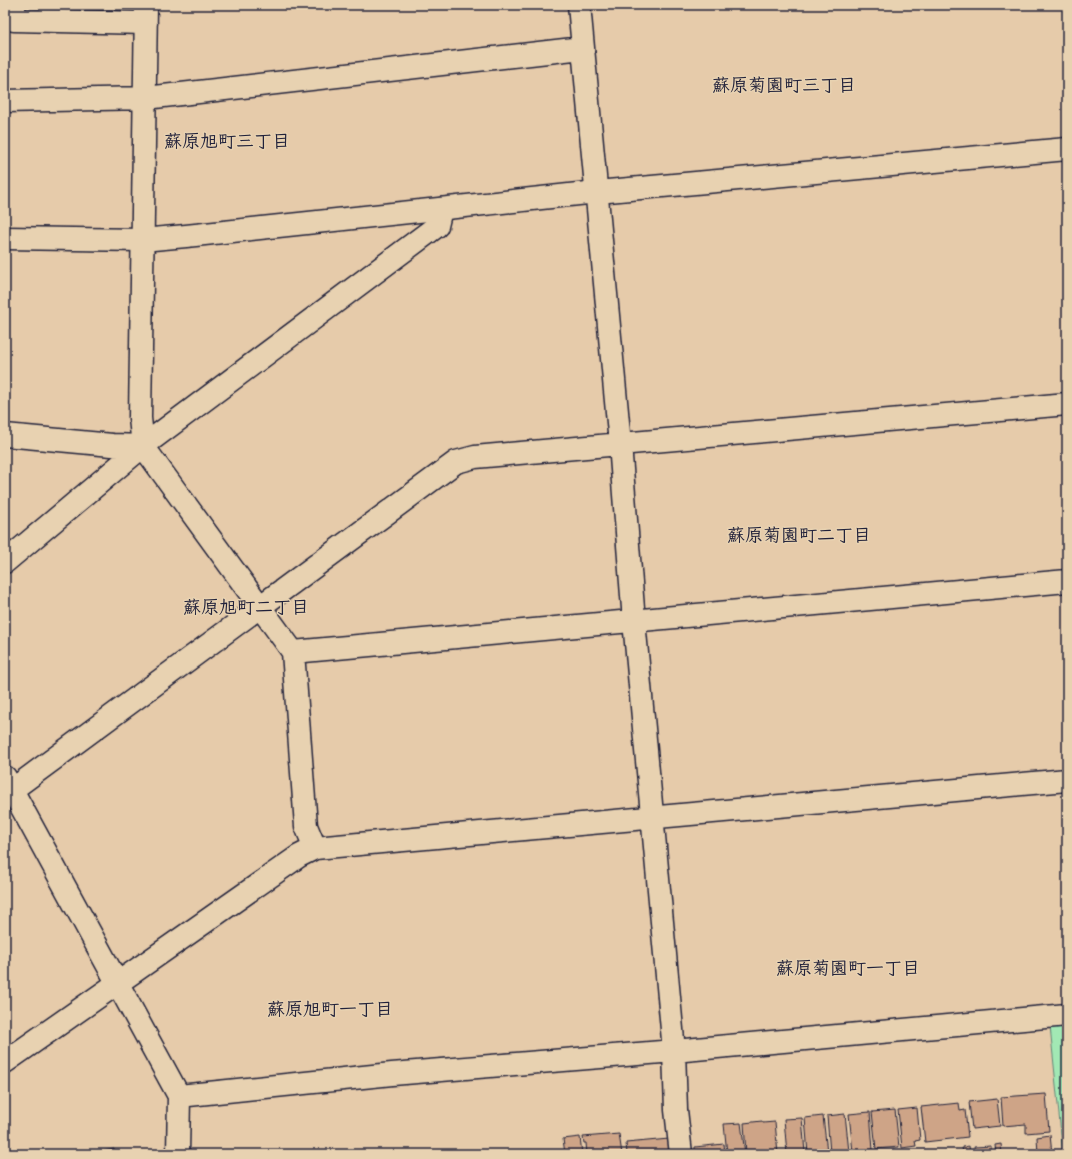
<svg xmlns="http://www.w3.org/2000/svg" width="1072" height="1159" font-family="Caveat,'Klee One',sans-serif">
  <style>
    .green { fill: #a2e8b4; stroke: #628578 }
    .building { fill: #cea487; stroke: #22223b }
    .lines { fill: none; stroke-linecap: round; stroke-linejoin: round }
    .minor-casing { stroke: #22223b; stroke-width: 25 }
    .tertiary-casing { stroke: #22223b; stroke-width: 25 }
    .minor { stroke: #e8d2b1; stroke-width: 22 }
    .tertiary { stroke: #e8d2b1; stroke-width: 22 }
    .labels { text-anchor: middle; stroke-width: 3; stroke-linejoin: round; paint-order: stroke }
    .neighbourhood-label { font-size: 18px; font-weight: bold; fill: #22223b; stroke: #e8d2b1 }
  </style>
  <rect width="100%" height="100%" fill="#e6cbaa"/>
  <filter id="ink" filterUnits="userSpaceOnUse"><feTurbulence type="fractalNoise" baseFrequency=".025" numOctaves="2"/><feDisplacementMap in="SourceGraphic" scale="8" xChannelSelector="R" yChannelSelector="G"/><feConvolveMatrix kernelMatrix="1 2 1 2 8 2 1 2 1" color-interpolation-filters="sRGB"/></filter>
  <g filter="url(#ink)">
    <path class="green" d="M1067,1024V1154H1063L1050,1026Z"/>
    <path class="building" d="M1046,1094L1049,1131L1026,1133V1124L1003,1126L1001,1097Z
      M997,1099L1000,1126L972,1129L969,1102Z
      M959,1103L960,1111L965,1110L968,1137L925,1142L921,1107Z
      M917,1108L920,1140L915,1141L916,1146L902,1148L898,1110Z
      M895,1110L899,1147L876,1149L872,1112Z
      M870,1112L873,1150L853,1152L849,1114Z
      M845,1114L849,1152L830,1153L827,1116Z
      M823,1116L827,1152L808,1154L805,1118Z
      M802,1118L805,1153L787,1154L784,1119Z
      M762,1121L763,1123L775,1122L778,1154H746L744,1123Z
      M741,1123L745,1154H727L724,1124Z
      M619,1134L622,1154H587L586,1143H584L583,1137Z
      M1050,1135L1052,1154H1038L1037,1137Z
      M580,1137L582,1154H565L563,1139Z
      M669,1139L671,1154H627L626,1143Z
      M724,1144L725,1154H695V1147Z
      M1001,1144L1002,1154H996L995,1145Z
      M969,1146L970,1154H963L962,1147Z
      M991,1146V1154H975L974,1147Z
      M114,1149L115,1154H102V1151Z"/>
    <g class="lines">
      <defs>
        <path id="minor" d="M14,5V20L146,23
          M146,5L140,418L143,446L293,652L306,826L315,848
          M579,5L620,444L634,621L674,1051L676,1110L681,1154
          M5,101L146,98L582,48
          M5,435L112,445L143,446
          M5,562L143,446L437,226L441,209
          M293,652L1067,581
          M5,777L179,1096L178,1154
          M5,795L456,462L475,457L1067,404
          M179,1096L392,1074L674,1051L1067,1015"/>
        <path id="tertiary" d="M5,238L142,240L186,236L597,192L1067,149
          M5,1062L299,856L315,848L1067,780"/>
      </defs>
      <use href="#minor" class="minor-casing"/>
      <use href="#tertiary" class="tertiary-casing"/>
      <use href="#minor" class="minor"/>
      <use href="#tertiary" class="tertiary"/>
    </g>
  </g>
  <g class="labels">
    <g class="neighbourhood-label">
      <text x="784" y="91">蘇原菊園町三丁目</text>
      <text x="227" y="147">蘇原旭町三丁目</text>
      <text x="799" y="541">蘇原菊園町二丁目</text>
      <text x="246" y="613">蘇原旭町二丁目</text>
      <text x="848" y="974">蘇原菊園町一丁目</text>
      <text x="330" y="1015">蘇原旭町一丁目</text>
    </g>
  </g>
  <rect width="1072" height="1159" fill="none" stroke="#e8d2b1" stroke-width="20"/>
  <rect x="10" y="10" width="1052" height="1139" fill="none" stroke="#22223b" stroke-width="1.5" filter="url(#ink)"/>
</svg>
